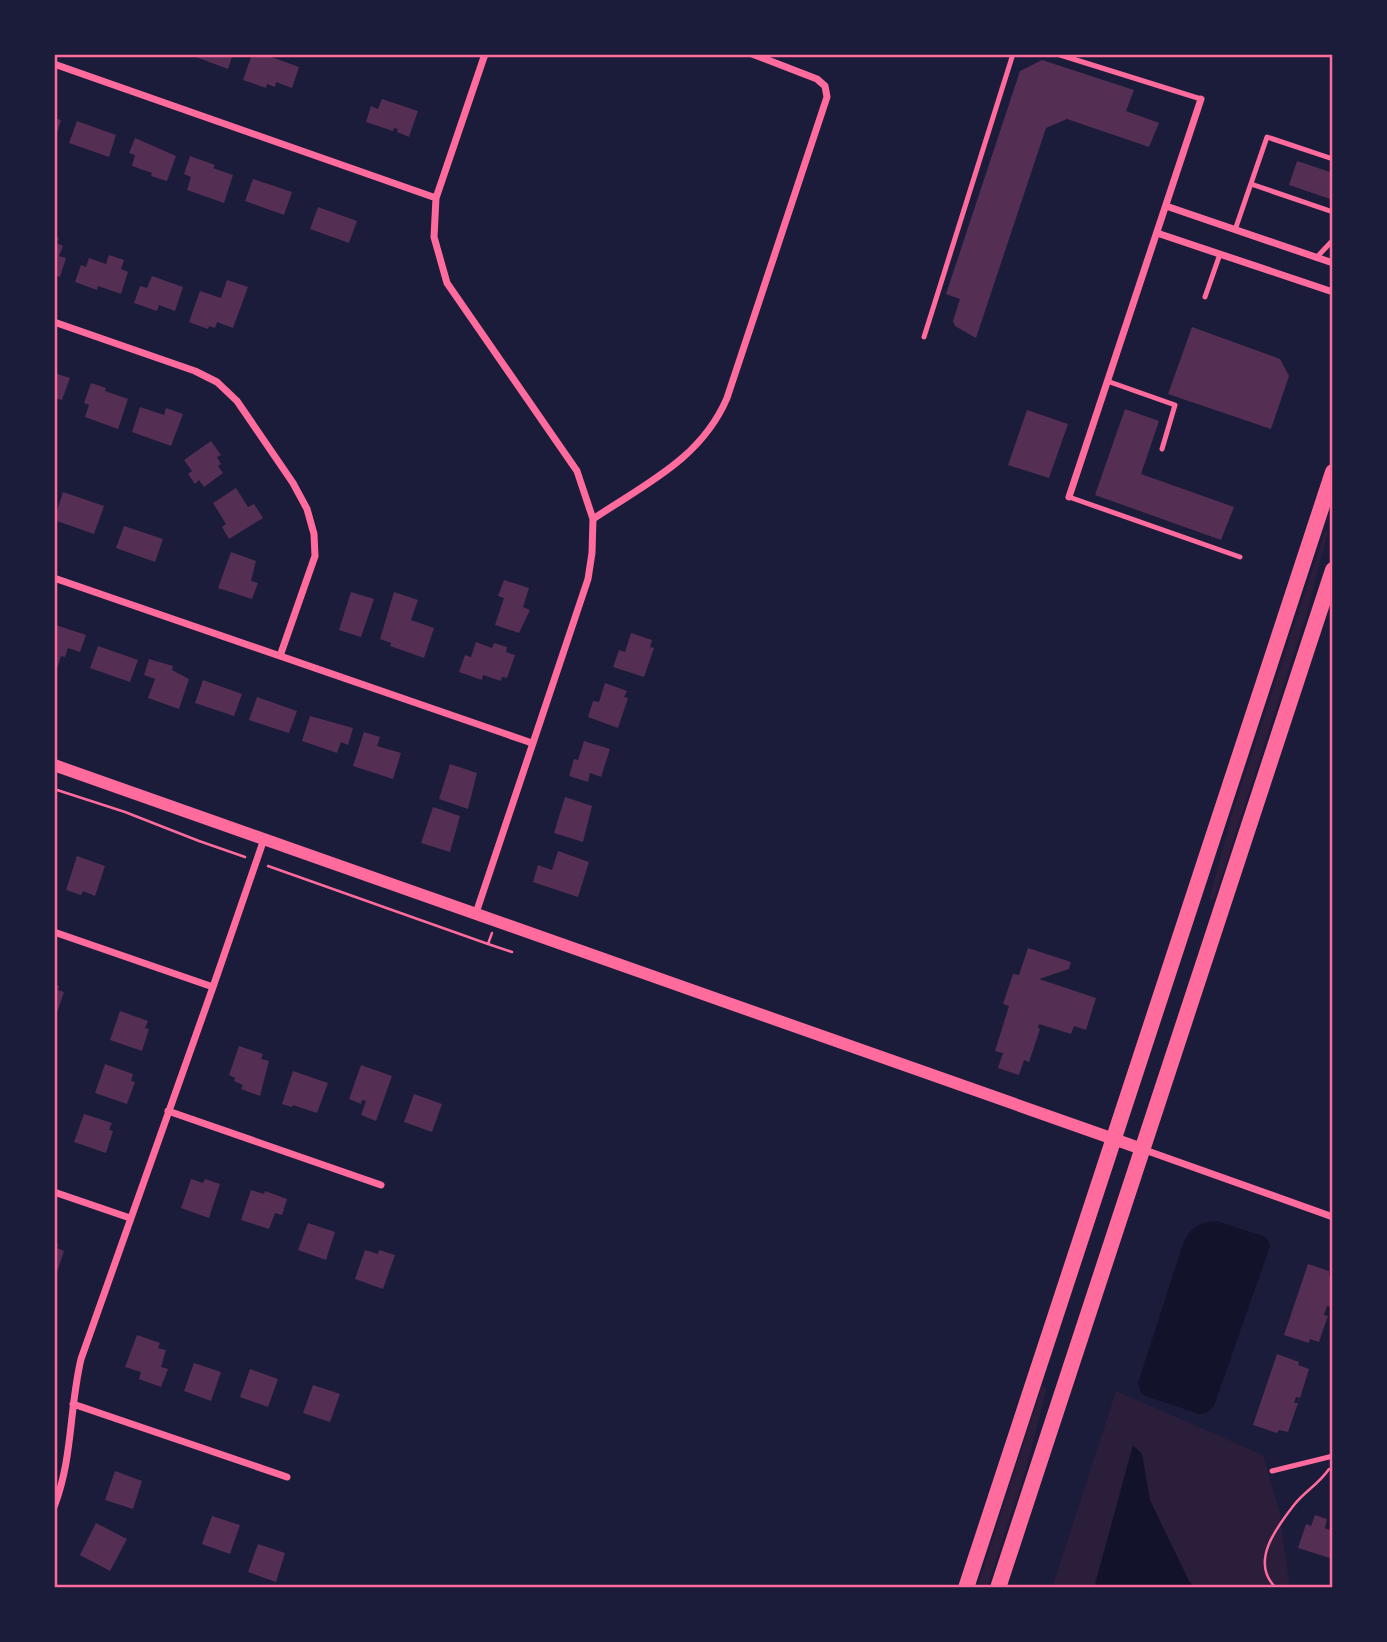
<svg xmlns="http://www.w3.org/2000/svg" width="1387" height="1642" font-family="Overpass,sans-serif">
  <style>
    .green { fill: #2a1e3b }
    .water { fill: #12122b }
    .building { fill: #542f53 }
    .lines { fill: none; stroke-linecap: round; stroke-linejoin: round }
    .path { stroke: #ff6b9d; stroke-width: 2.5 }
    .service { stroke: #ff6b9d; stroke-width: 5 }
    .minor { stroke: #ff6b9d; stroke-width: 7 }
    .tertiary { stroke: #ff6b9d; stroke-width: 12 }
    .primary { stroke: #ff6b9d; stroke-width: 16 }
    .neatline { fill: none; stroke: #ff6b9d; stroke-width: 2.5 }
  </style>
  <rect width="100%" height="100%" fill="#1b1b3a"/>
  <path class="green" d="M1325,531L1328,532L1306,616L1214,900L1209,899L1232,814Z
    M1042,1386L1047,1388L1024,1476L987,1588H977Z
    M1116,1391L1263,1455L1279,1509L1290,1588H1052Z"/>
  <path class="water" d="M1216,1221L1263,1236L1268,1240L1270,1246L1214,1406L1206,1413L1199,1414L1146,1396L1141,1393L1138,1383L1184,1241C1192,1227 1200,1222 1216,1221Z
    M1133,1445L1142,1454L1150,1500L1189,1581L1196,1588H1094Z"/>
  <path class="building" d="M188,54H233L228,69Z
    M252,54L260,56L263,54L299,67L292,88L276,82L275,87L267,84L266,88L243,80Z
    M1042,60L1134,90L1126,111L1159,123L1149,147L1067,119L1046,128L976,338L955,326L953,321L960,299L946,294L1020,71Z
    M382,99L418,111L409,137L397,132L398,129L394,128L393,131L366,122L371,106L378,109Z
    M54,118L61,120L55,140H54Z
    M77,121L116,135L109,157L69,143Z
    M135,138L176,156L167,181L151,176L152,173L132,166L135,155L129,153Z
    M190,156L215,165L213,168L233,175L224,203L187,190L191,177L184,174Z
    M1297,161L1333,173V200L1289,185Z
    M253,179L292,192L284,215L245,201Z
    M318,207L357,221L349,243L310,229Z
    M54,236L59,238L57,243L63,246L59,256L66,258L60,277L54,275Z
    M109,255L124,260L121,269L128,272L121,294L98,286L97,290L75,282L81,265L86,267L89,258L106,264Z
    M152,276L183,287L175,311L159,305L157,311L134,303L140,286L147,288Z
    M227,280L248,287L233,328L217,322L215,328L209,326L208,329L189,322L200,291L221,298Z
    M1192,327L1280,359L1289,376L1271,429L1168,394Z
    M54,373L70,378L62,400L54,398Z
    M91,383L106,388L105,391L128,399L118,429L85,417L89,405L84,403Z
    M140,407L164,415L166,408L183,414L171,446L132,432Z
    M1125,409L1159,421L1141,474L1234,507L1221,540L1095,495Z
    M1027,410L1068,424L1049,478L1008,465Z
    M211,441L221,455L217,457L221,464L218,466L223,473L204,487L199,480L195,484L188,474L192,471L184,460Z
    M236,488L248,507L254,504L263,518L229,539L222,527L226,524L213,503Z
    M63,492L104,506L94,534L54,520Z
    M124,526L163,539L155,562L116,548Z
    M231,552L256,561L251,581L258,583L252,599L218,588Z
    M504,580L529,588L523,607L530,610L519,633L495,625L504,598L498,596Z
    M351,592L374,599L361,637L339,630Z
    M394,592L418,600L411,620L434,628L424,658L390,646L391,643L380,639Z
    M56,625L86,635L80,652L68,648L65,657L61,656L55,675L54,627Z
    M631,633L652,640L650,647L654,648L644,677L613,667L619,650L625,652Z
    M476,642L492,648L494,643L507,647L506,652L515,655L507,678L502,677L501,681L483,675L482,680L459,672L465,655L471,657Z
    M98,646L138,660L130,682L90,668Z
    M149,659L173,666L172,670L189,679L179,709L148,698L155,679L144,675Z
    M203,680L242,694L234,716L195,703Z
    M605,683L627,691L624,697L628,698L618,728L588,717L593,701L599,702Z
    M257,697L297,711L289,733L249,720Z
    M310,716L353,728L348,745L341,742L337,753L302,741Z
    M364,732L380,737L377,746L401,753L393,779L353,766Z
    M584,741L610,749L601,777L590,773L588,782L569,776L574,759L578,760Z
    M450,764L477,773L468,809L439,799Z
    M565,797L592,806L583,842L554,833Z
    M433,807L460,816L450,852L421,843Z
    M558,851L589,862L578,897L533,882L538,865L552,870Z
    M77,856L105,866L95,896L83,891L81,895L66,890Z
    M1028,948L1071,962L1069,969L1039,979L1096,998L1086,1030L1074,1026L1071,1034L1039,1024L1038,1028L1040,1029L1029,1062L1024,1060L1019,1075L998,1068L1003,1053L995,1051L1009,1006L1003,1004L1013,974L1019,975Z
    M54,984L59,986L58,990L64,992L55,1019Z
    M120,1011L148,1021L145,1028L149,1029L142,1051L110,1040Z
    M239,1046L263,1054L261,1059L269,1061L260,1096L241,1089L243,1085L234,1081L235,1078L229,1075Z
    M105,1064L133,1074L131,1081L135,1082L127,1104L95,1093Z
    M361,1065L392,1076L376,1121L361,1115L366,1101L362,1100L361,1104L349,1099Z
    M293,1071L328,1083L317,1113L293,1105L292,1107L282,1104Z
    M414,1094L442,1104L432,1132L404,1122Z
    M84,1114L112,1123L109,1130L113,1131L106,1153L74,1142Z
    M191,1179L203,1183L205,1179L220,1184L209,1218L181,1208Z
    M251,1190L264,1194L265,1191L287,1199L282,1215L275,1213L269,1229L241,1220Z
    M308,1223L335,1232L326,1260L298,1250Z
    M54,1243L58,1244L57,1248L64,1251L55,1278Z
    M365,1250L378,1254L379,1250L395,1255L383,1289L355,1279Z
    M1308,1264L1329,1271V1276L1333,1277V1303L1332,1307L1327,1306L1324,1315L1328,1316L1319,1342L1310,1339L1309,1343L1284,1335Z
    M137,1335L160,1343L158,1348L166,1350L161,1367L168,1369L161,1387L139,1379L141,1372L125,1367Z
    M1277,1354L1299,1362L1298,1365L1309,1369L1300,1398L1296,1397L1294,1403H1298L1288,1432L1279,1430L1277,1433L1253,1425Z
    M194,1363L221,1372L211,1401L184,1391Z
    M250,1369L278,1379L268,1407L240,1397Z
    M313,1385L340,1394L330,1422L303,1413Z
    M115,1471L142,1481L133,1509L105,1500Z
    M1315,1515L1327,1519L1325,1528L1329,1530L1333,1520V1559L1298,1548L1306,1524L1311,1526Z
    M212,1516L240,1525L230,1554L202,1544Z
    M96,1523L127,1539L110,1571L80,1555Z
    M258,1544L285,1553L276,1582L248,1572Z"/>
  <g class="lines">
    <path class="path" d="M54,789L125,812L199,841L245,857
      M268,866L488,944L492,933
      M488,944L512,952
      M1276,1588C1249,1562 1277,1527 1294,1505C1305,1491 1319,1484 1329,1469"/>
    <path class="service" d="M1057,54L1201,99
      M1251,184L1333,212
      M1235,230L1267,137L1333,159
      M1316,258L1333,240
      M1205,297L1220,254
      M924,337L1013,54
      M1107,381L1175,405L1162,449
      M1069,497L1240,557
      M1272,1471L1333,1456"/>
    <path class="minor" d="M54,64L436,198
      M1166,206L1333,263
      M1157,233L1333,292
      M54,322L195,371L217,382L237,401L293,483L307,509L314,534L315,556L280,656
      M1069,497L1201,99
      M593,519C645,484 701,459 727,398L827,97L825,86L817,79L752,54
      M54,578L532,743
      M476,913L588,579L592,553L593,519L577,471L447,283L434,237L436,198L485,54
      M54,932L213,987
      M168,1111L381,1185
      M1142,1149L1333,1217
      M54,1192L130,1218
      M73,1404L287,1477
      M54,1507C73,1458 69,1410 81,1359L213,987L264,839"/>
    <path class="tertiary" d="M54,765L1142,1149"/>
    <path class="primary" d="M966,1588L1333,472
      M998,1588L1333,570"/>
  </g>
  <rect width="1387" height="1642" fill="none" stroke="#1b1b3a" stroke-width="112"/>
  <rect x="56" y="56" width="1275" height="1530" class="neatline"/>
</svg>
